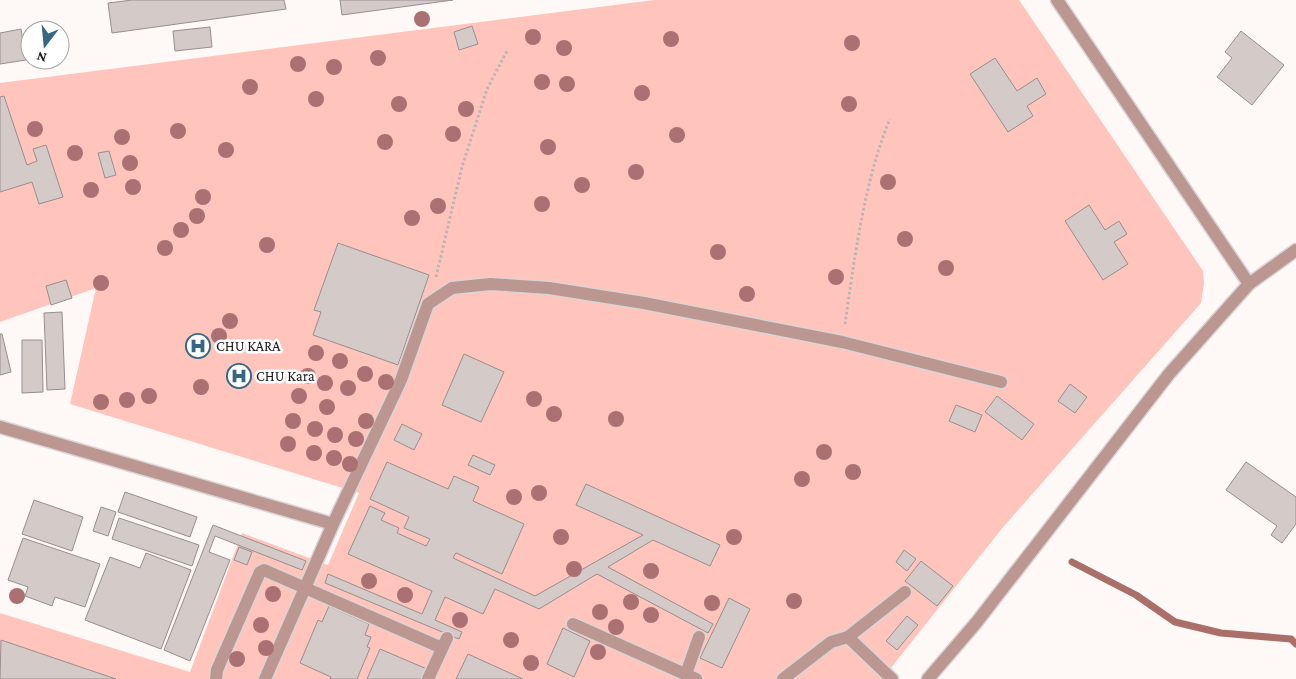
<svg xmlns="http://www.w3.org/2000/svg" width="1296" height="679" font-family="'Crimson Pro',serif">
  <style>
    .green { fill: #ffc5bd }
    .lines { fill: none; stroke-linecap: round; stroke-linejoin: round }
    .stream { stroke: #a96f68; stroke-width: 7 }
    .building { fill: #d4cac8; stroke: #978e8d }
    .lane-casing { stroke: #dad5d4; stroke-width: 15 }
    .street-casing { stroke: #dad5d4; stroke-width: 15 }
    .path { stroke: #bab5b4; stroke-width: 3; stroke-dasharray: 2.5 2.5; stroke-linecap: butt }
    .lane { stroke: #bc9792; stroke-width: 12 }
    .street { stroke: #bc9792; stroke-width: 12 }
    .tree { fill: #aa7072 }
    .labels { text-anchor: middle; stroke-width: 5; stroke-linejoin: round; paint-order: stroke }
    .poi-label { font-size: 15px; fill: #1e1b1a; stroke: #fff; text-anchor: start }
  </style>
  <rect width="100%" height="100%" fill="#fef8f7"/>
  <path class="green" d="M654,0H1019L1203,271L1204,283L1201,303L1004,526L882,679H0V613L190,672L242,533L328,565L359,493L70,404L96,288L0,322V83Z"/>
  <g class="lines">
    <path class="stream" d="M1072,562L1136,595L1175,622L1221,633L1291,639L1296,644"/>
  </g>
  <path class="building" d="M132,0H284L286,9L112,33L108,3Z
    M340,0H453L342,15Z
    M472,26L478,44L459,50L454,32Z
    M210,27L212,47L175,51L173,31Z
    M21,29L26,60L0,64V33Z
    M1241,31L1284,65L1252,105L1217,77L1232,58L1225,52Z
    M995,58L1017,91L1037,78L1046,94L1027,106L1033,116L1008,132L970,74Z
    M4,96L27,165L37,161L33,149L46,145L63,197L39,204L32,182L0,192V97Z
    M109,151L116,175L105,178L98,153Z
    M1089,205L1105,230L1119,221L1127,234L1114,242L1128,264L1103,280L1065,221Z
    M338,243L429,275L398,365L313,335L321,312L314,310Z
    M66,280L72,298L51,305L46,286Z
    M62,312L65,389L47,390L44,313Z
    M0,334H2L11,372L0,375Z
    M22,340H42L43,392L22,393Z
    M464,354L504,372L481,422L442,405Z
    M1070,384L1087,397L1075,413L1058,401Z
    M997,396L1034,424L1022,440L985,412Z
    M956,405L982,415L975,432L949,421Z
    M402,424L422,434L414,450L394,440Z
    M473,455L495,465L490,475L468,465Z
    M387,462L448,489L454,476L479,487L473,501L524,524L502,574L456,553L453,558L535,596L643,535L576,505L586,484L720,545L710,566L653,540L608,567L713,624L708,633L597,574L539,609L495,589L483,614L445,597L435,620L462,632L459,639L325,583L328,574L422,614L432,591L348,554L370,506L385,513L381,520L399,528L397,533L426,546L430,539L404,528L409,517L370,499Z
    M1246,462L1296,497V524L1282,543L1271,535L1277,526L1226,490Z
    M125,492L197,517L190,537L118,512Z
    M34,500L83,517L72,551L22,534Z
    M101,507L116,512L108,536L93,531Z
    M119,518L199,545L192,566L112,539Z
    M213,525L306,561L302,570L215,536L209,552L230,560L190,661L164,650Z
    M23,538L100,564L85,607L55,597L52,606L25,596L28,587L8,580Z
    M239,547L252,552L247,565L234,560Z
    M904,550L916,559L907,571L896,562Z
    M146,553L191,570L161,649L85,620L110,557L140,568Z
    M921,561L953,586L937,606L905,581Z
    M729,598L750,609L722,668L700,658Z
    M329,606L369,624L365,635L371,637L367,647L370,648L357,679H330L331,677L300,663L318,620L322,622Z
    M907,616L918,625L897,650L886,641Z
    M563,628L590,641L574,677L547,664Z
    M1,640L116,679H0Z
    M380,649L427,669L423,679H367Z
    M468,654L523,679H456Z"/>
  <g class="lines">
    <defs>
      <path id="lane" d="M0,427L333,524
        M573,624L696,679
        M848,637L892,679
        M686,674L699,637
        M216,679L217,670L260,572L264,570L442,648
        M265,679L333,524L401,380L428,304L452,288L490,284L549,288L644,303L842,342L1001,382
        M428,679L447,638
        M783,679L831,642L848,637L905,592"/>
      <path id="street" d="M1057,0L1249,284
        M928,679L976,623L1169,374L1249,284L1296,250"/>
    </defs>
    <use href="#lane" class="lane-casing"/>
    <use href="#street" class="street-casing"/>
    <path class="path" d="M436,277L462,167L487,89L508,49
      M845,324C854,261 865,177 890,119"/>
    <use href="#lane" class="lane"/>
    <use href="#street" class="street"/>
  </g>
  <g class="tree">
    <circle cx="422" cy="19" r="8"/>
    <circle cx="533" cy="37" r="8"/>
    <circle cx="671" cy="39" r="8"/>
    <circle cx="852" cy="43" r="8"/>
    <circle cx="564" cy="48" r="8"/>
    <circle cx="378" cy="58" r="8"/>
    <circle cx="298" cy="64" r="8"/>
    <circle cx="334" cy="67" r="8"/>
    <circle cx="542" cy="82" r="8"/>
    <circle cx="567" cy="84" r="8"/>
    <circle cx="250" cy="87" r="8"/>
    <circle cx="642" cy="93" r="8"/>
    <circle cx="316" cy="99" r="8"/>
    <circle cx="399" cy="104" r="8"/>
    <circle cx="849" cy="104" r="8"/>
    <circle cx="466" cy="109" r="8"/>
    <circle cx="35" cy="129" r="8"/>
    <circle cx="178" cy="131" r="8"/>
    <circle cx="453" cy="134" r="8"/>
    <circle cx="677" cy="135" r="8"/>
    <circle cx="122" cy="137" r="8"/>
    <circle cx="385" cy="142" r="8"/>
    <circle cx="548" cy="147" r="8"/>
    <circle cx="226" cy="150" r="8"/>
    <circle cx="75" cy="153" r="8"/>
    <circle cx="130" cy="163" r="8"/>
    <circle cx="636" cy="172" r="8"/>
    <circle cx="888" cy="182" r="8"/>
    <circle cx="582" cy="185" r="8"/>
    <circle cx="133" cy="187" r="8"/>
    <circle cx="91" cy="190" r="8"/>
    <circle cx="203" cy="197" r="8"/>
    <circle cx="542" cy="204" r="8"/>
    <circle cx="438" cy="206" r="8"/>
    <circle cx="197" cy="216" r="8"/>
    <circle cx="412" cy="218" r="8"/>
    <circle cx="181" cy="230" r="8"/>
    <circle cx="905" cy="239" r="8"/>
    <circle cx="267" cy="245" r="8"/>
    <circle cx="165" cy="248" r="8"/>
    <circle cx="718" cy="252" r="8"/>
    <circle cx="946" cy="268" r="8"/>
    <circle cx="836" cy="277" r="8"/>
    <circle cx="101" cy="283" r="8"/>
    <circle cx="747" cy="294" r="8"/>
    <circle cx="230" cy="321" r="8"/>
    <circle cx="219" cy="336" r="8"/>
    <circle cx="316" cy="353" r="8"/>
    <circle cx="340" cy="361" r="8"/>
    <circle cx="365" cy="374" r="8"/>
    <circle cx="308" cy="376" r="8"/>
    <circle cx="386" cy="382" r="8"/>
    <circle cx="325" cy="383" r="8"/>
    <circle cx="201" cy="387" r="8"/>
    <circle cx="348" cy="388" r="8"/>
    <circle cx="149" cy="396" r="8"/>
    <circle cx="299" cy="396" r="8"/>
    <circle cx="534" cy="399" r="8"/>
    <circle cx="127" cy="400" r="8"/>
    <circle cx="101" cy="402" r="8"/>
    <circle cx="327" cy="407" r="8"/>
    <circle cx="554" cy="414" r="8"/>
    <circle cx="616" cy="419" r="8"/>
    <circle cx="293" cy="421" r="8"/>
    <circle cx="366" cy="421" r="8"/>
    <circle cx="315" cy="429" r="8"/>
    <circle cx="335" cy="435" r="8"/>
    <circle cx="356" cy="439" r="8"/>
    <circle cx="288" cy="444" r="8"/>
    <circle cx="824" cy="452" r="8"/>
    <circle cx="314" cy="453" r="8"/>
    <circle cx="334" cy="458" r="8"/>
    <circle cx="350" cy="464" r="8"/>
    <circle cx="853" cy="472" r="8"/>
    <circle cx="802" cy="479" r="8"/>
    <circle cx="539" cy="493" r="8"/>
    <circle cx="514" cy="497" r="8"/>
    <circle cx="561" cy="537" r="8"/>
    <circle cx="734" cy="537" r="8"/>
    <circle cx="574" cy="569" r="8"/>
    <circle cx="651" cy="571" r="8"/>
    <circle cx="369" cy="581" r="8"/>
    <circle cx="273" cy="594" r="8"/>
    <circle cx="405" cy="595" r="8"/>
    <circle cx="17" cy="596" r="8"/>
    <circle cx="794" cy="601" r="8"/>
    <circle cx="631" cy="602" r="8"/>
    <circle cx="712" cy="603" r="8"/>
    <circle cx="600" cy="612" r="8"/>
    <circle cx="651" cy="615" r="8"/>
    <circle cx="460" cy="620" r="8"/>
    <circle cx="261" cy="625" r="8"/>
    <circle cx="616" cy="627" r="8"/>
    <circle cx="511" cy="640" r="8"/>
    <circle cx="266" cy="648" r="8"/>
    <circle cx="598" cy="652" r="8"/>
    <circle cx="237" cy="659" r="8"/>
    <circle cx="531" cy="663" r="8"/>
  </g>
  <defs>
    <symbol id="hospital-ring" viewBox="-11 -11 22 22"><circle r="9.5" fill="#fff" stroke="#356784" stroke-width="1.5"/><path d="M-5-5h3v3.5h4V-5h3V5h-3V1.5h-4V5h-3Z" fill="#356784"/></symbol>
  </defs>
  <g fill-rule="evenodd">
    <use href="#hospital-ring" x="184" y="332" width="28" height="28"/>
    <use href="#hospital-ring" x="225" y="362" width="28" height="28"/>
  </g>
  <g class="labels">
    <g class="poi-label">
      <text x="216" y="351">CHU KARA</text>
      <text x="256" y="381">CHU Kara</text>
    </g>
  </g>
  <g transform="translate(45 45) rotate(196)"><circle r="24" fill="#ffffff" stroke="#a5a4a3"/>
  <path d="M0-4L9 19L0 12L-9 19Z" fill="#356784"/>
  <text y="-8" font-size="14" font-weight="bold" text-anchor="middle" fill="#1e1b1a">N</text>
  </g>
</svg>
